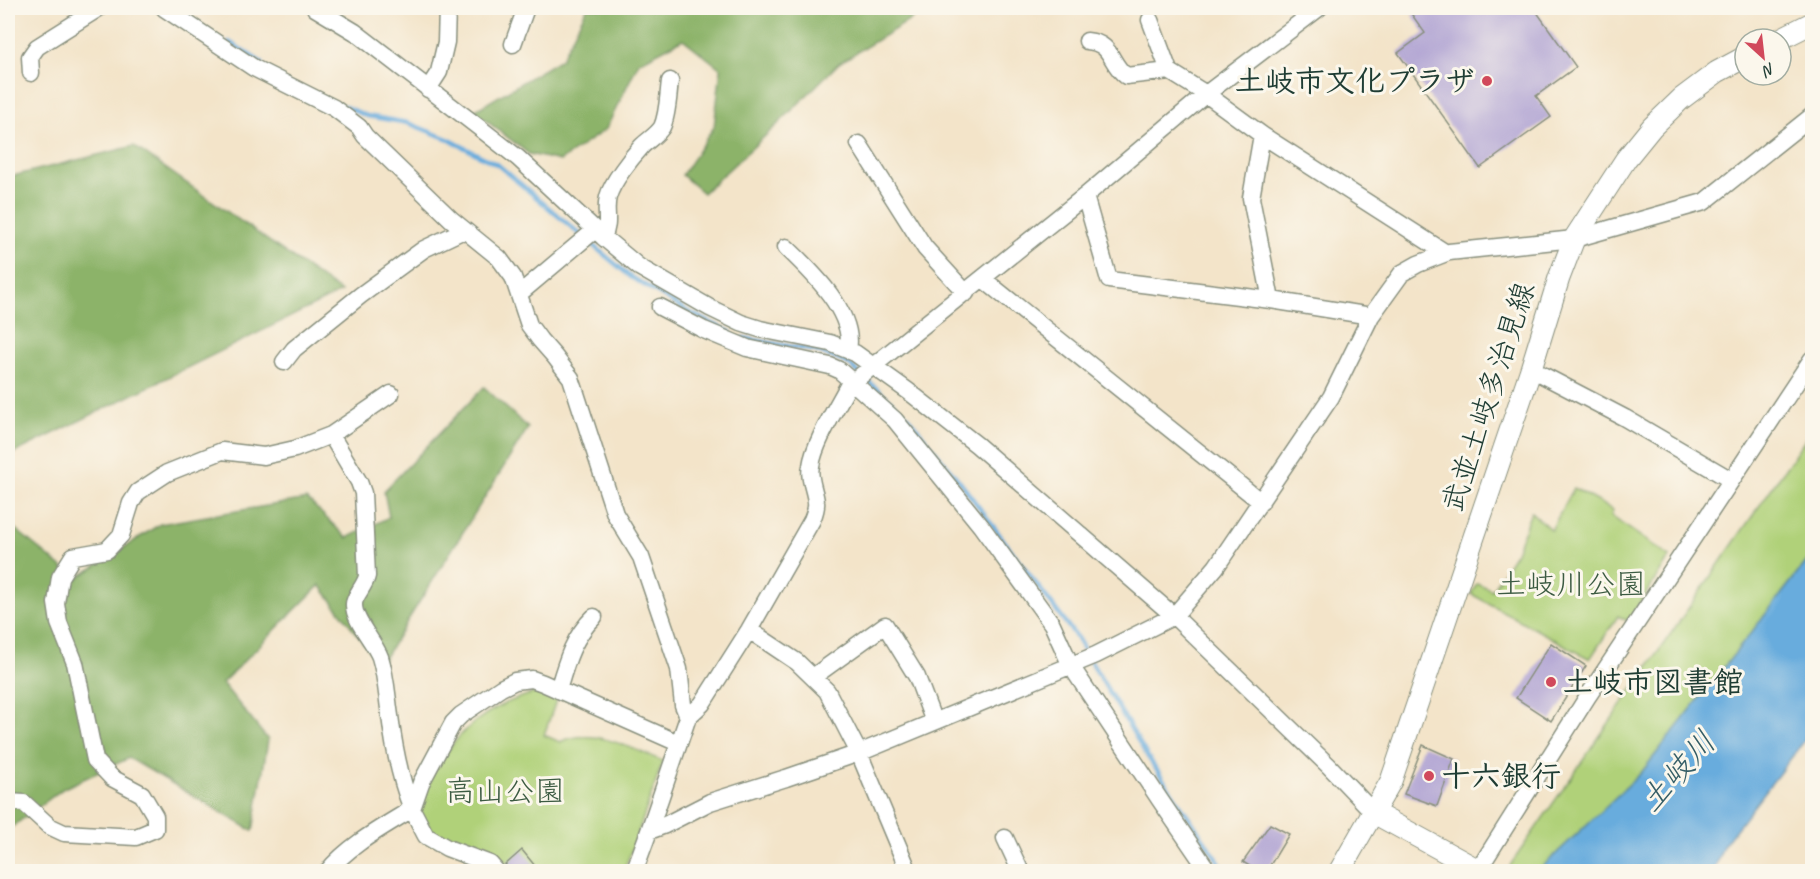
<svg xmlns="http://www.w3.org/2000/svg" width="1820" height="879" font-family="Caveat,'Klee One',sans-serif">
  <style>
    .green { fill: #b0d179; stroke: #688756; stroke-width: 1.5 }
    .forest { fill: #8cb369; stroke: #56784e; stroke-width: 1.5 }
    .water { fill: #67acdd; stroke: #437488; stroke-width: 1.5 }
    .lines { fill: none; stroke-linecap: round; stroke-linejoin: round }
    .stream { stroke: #67acdd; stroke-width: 4.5 }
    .building { fill: #b4a7d4 }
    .minor-casing { stroke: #89907e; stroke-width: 19 }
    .major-casing { stroke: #89907e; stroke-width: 23 }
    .minor { stroke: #fff; stroke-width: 16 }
    .major { stroke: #fff; stroke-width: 21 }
    .poi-dot { fill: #d1495b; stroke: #fbf7ec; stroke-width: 2 }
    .labels { text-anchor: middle; stroke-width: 6; stroke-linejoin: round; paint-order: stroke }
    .poi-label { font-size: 30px; font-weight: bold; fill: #1f3d34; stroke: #fbf7ec; text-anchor: start }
    .street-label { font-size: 30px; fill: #1f3d34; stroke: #fbf7ec }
    .park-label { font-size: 30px; fill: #3c5b42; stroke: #fbf7ec }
    .water-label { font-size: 32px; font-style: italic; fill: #355e67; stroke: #fbf7ec }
  </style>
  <rect width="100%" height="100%" fill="#fbf7ec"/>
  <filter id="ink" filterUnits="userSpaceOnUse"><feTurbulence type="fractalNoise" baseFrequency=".0167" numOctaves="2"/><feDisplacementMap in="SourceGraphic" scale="12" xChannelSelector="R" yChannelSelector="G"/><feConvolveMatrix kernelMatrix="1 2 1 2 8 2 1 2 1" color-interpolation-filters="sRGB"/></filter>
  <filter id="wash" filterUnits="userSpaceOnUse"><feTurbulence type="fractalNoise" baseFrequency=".008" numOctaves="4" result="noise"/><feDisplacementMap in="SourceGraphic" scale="24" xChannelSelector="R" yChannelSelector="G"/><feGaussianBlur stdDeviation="1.35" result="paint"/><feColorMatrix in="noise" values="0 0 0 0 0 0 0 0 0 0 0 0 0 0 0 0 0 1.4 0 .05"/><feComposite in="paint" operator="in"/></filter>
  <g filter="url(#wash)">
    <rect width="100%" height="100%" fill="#f3e4c9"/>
    <path class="green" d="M1812,430V555L1641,773L1538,871L1508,872L1511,864Z
      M1574,488L1613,510L1611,516L1670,557L1628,621L1618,616L1590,659L1471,594L1477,583L1492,590L1516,552L1531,512L1551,530Z
      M534,693L558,695L544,735L560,742C593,726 632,749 663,761L632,850L623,871H505L445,842L418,818C418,811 417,801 420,795C423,787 430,778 434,771C459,729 486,707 534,693Z"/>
    <path class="forest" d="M587,8H930L839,63L776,126L703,193L682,175L714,127L721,69L683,39L639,62L606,129L560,161L529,154L474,111L561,59Z
      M134,146L341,292L8,456V177Z
      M484,387L528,428L380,665L320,585L222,683L268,740L253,831L129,758L64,788L8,830V523L76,579L160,524L307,499L347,538L389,517L384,491Z"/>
    <path class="water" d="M1812,555V731L1723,846L1714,871H1538L1641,773Z"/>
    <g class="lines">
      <path class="stream" d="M229,42L262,63
        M344,106L367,116L408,123L448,139L498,165L582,236
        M589,242L631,277L687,311L730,332
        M743,338L816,351L849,364L907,416L960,482L1077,638L1087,655
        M1091,662L1148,757L1226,872"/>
    </g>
    <g id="blocks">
      <path class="building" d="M1421,8H1534L1576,67L1536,96L1551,117L1480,168L1398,53L1425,33L1412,15Z
        M1551,643L1586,666L1551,721L1516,698Z
        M1423,745L1454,759L1437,806L1404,794Z
        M1270,824L1289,834L1266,872H1259L1243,862Z
        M522,850L540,872H511L505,865Z"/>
    </g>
  </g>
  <g filter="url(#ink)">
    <use href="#blocks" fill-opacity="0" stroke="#89907e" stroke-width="1.5"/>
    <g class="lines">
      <defs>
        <path id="minor" d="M164,8L254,68L334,108L359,127L365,136L451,219L499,258L513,277L529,325L540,340L555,357L571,378L615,514L641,557L679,669L683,705L688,717
          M315,8L355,32L481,129L518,158L603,237L639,267L710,308L741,323L760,329L830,343L855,353L908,391L977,445L1174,616L1329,766L1374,813
          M1150,20L1169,71L1206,94L1262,135L1446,253
          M1087,41C1113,43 1109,63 1126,76L1169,71
          M513,44L526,8
          M31,73L30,57L37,47L99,8
          M428,89L439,72L446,42L447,8
          M1262,135L1251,198L1271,300
          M859,144L925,248L966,293
          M1085,196L1109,280L1271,300L1371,316
          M603,237C611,222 604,211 608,197C612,182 631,158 642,146C648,140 657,135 662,127C668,114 668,96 670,81
          M786,247C810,270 856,313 848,350
          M983,279L1261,502
          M519,294L595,230
          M660,307L704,330L747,348L830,366L839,370L895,420L981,526L1052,624L1071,666L1160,800L1209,872
          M284,362L294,349L361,295L402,265L424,249L464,230
          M1531,369L1625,418L1731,480
          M331,435L391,394
          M749,630L797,662L827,691L859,753L909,872
          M813,677L885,625L917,677L934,722
          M558,690C566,663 573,637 594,617
          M8,802L24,803L49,826L64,833L136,837L155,829V816L142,794L112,778L95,760L75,663L59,623L56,603L60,577L73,556L107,550L121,535L131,503L138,492L167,473L222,451L264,456L295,449L331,435L359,482L363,493L367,576C365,586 354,596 354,604C353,620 374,641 380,657C386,676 387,696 390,716C394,748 400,779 412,809
          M412,809L421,783L453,723L461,715L501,688L515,681L532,679L543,683L678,743
          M649,831L665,825L710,802L786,778L859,753L1096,655L1174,616L1216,567L1331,397L1371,316L1402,273L1418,264L1449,252L1574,239L1704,202L1812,116
          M1005,838L1019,868L1022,872
          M327,872C349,845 383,827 412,809L426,836L447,848L490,864L497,872
          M634,872L649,831L688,717L702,704L749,630L812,520C814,515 817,508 816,502C815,490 808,478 811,466C814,443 837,407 848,386L1085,196L1206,94L1319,8
          M1477,872L1588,696L1812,359"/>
        <path id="major" d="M1780,39L1812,23
          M1374,813L1482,872
          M1339,872L1391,781L1531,369L1559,278L1574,239L1626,159L1652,127L1681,99L1717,72L1745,57"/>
      </defs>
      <use href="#minor" class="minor-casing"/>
      <use href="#major" class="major-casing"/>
      <use href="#minor" class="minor"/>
      <use href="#major" class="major"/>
    </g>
  </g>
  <g class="poi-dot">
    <circle cx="1487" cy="81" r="6"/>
    <circle cx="1551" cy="682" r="6"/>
    <circle cx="1429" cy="776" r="6"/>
  </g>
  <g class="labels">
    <g class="poi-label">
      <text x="1475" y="91" text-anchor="end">土岐市文化プラザ</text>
      <text x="1563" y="692">土岐市図書館</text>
      <text x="1441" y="786">十六銀行</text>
    </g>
    <g class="street-label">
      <text transform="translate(1488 397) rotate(-72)" y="10">武並土岐多治見線</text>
    </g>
    <g class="park-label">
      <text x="1571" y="594">土岐川公園</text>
      <text x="505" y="801">高山公園</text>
    </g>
    <g class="water-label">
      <text transform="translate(1677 771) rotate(-48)" y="11">土岐川</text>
    </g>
  </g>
  <rect width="1820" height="879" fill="none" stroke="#fbf7ec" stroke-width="30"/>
  <g transform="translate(1763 57) rotate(153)"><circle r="28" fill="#fbf7ec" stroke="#a3ada2" stroke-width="1.5"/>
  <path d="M0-4.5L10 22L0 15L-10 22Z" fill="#d1495b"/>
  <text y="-9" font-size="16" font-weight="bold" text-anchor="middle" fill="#1f3d34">N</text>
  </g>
</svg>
